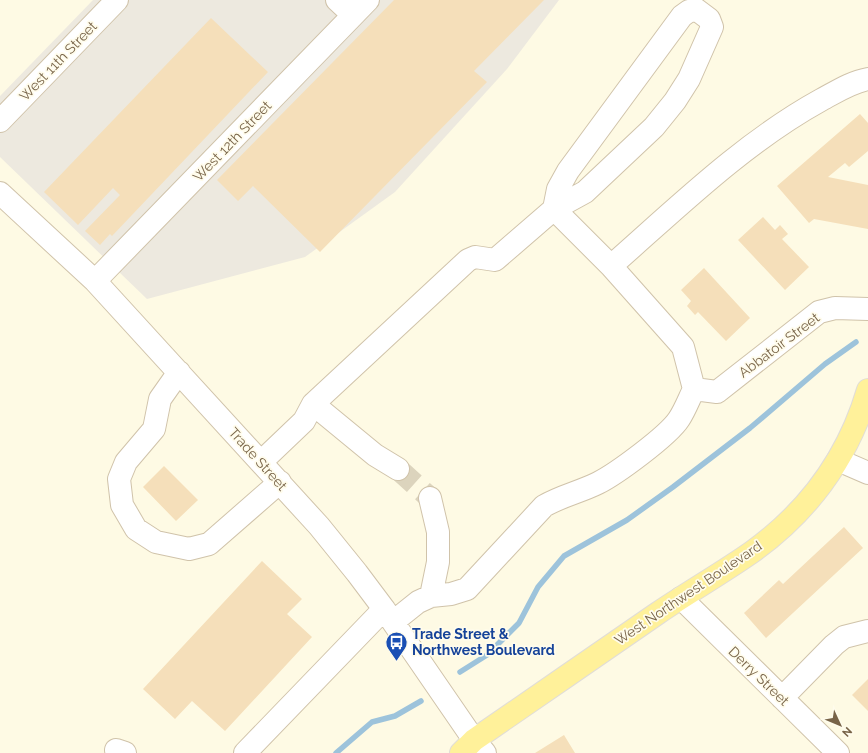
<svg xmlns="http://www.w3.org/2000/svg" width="868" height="753" font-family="Raleway,sans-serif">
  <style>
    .industrial { fill: #ede9df }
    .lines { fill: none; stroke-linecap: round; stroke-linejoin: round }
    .stream { stroke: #9dc3db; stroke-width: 5.5 }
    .building { fill: #f5dfba }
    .minor-tunnel { stroke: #dcd4bd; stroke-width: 22; stroke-dasharray: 22 11; stroke-linecap: butt }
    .minor-casing { stroke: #d0c3aa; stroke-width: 24 }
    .major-casing { stroke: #e1ddd7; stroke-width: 24 }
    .minor { stroke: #fff; stroke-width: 22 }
    .major { stroke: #fff19a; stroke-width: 22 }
    .labels { text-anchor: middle; stroke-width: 3.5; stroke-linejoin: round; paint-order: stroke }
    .street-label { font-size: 14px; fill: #786448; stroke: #fffcec }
    .transit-label { font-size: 14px; font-weight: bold; fill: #164399; stroke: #fffcec; text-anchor: start }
  </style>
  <rect width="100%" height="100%" fill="#fefae4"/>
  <path class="industrial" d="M93,0H559L507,69L395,192L305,257L147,299L0,157V96Z"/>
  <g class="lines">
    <path class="stream" d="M460,672L487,655L519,623L538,587L564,556L627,520L673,487L750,428L825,364L856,342
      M336,753L372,722L395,716L421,701"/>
  </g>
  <path class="building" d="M394,0H544L474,71L487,82L320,252L253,186L238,201L217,180Z
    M211,18L268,72L112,236L110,234L100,245L85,231L120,195L113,188L78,225L44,192Z
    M860,114L868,123V151L849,167L845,163L828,177L868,185V229L814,219L809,223L777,186Z
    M763,217L775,230L780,225L788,234L782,239L809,267L785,290L738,240Z
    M704,268L750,318L726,341L698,312L695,315L687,306L691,301L681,290Z
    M164,466L198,500L176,521L143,487Z
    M844,527L863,548L766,638L744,613L779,580L783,584Z
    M262,561L302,599L287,614L312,637L225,731L192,701L175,719L143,689Z
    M868,679V711L852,695Z
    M564,735L575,753H535Z"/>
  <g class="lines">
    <path class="minor-tunnel" d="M398,469L430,498"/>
    <defs>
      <path id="minor" d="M337,0L353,15
        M697,10L709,19L712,27L689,79L675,101L654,127L585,192L554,209L558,189L568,171L682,16L689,11Z
        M0,121L117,0
        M0,193L95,281L319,526L357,573L384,609L474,740L485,753
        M95,281L368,0
        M179,372L160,399L154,429L126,462L119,479L122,505L136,529L156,542L189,549L209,544L280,482
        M694,389L717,392L819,312L835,308L868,309
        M313,404L375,455L398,469
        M838,460L868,473
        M261,462L304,421L313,404L468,260L475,257L495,260L554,209L611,266
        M430,498L438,532V562L431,596
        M681,598L838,753
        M393,622L418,602L431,596L451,594L467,589L544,506C561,496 580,492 598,483C616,474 668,436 679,419C685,410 689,399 694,389L683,347L611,266C677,208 743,143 821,100C836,92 851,82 868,79
        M782,698L834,645L844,637L868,631
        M116,750L125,753
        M245,753L384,609"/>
      <path id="major" d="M461,753L474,740C535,698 597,655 658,613C689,592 722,573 752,552C809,511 848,458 868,390"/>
    </defs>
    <use href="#minor" class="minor-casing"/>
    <use href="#major" class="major-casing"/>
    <use href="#minor" class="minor"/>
    <use href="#major" class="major"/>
  </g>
  <defs>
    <symbol id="bus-pin" viewBox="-11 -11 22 30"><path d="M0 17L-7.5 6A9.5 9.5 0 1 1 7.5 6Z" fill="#1a4fb4" stroke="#fffcec"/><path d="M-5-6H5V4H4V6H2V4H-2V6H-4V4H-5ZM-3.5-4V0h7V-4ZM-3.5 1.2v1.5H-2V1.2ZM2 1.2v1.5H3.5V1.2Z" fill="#fff"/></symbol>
  </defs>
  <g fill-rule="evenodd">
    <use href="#bus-pin" x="384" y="630" width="25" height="34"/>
  </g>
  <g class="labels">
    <g class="street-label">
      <text transform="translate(58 61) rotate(-46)" y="5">West 11th Street</text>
      <text transform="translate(232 141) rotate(-46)" y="5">West 12th Street</text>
      <text transform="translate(779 345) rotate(-37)" y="5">Abbatoir Street</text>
      <text transform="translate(258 459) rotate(48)" y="5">Trade Street</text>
      <text transform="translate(688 593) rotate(-34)" y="5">West Northwest Boulevard</text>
      <text transform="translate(759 676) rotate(44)" y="5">Derry Street</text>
    </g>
    <g class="transit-label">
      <text x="412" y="639">Trade Street &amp;<tspan x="412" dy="16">Northwest Boulevard</tspan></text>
    </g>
  </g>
  <g transform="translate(840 725) rotate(134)" stroke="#fffcec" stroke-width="3" paint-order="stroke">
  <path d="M0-3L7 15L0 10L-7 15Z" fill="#786448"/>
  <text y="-6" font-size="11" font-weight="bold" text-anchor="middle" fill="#786448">N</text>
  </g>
</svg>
